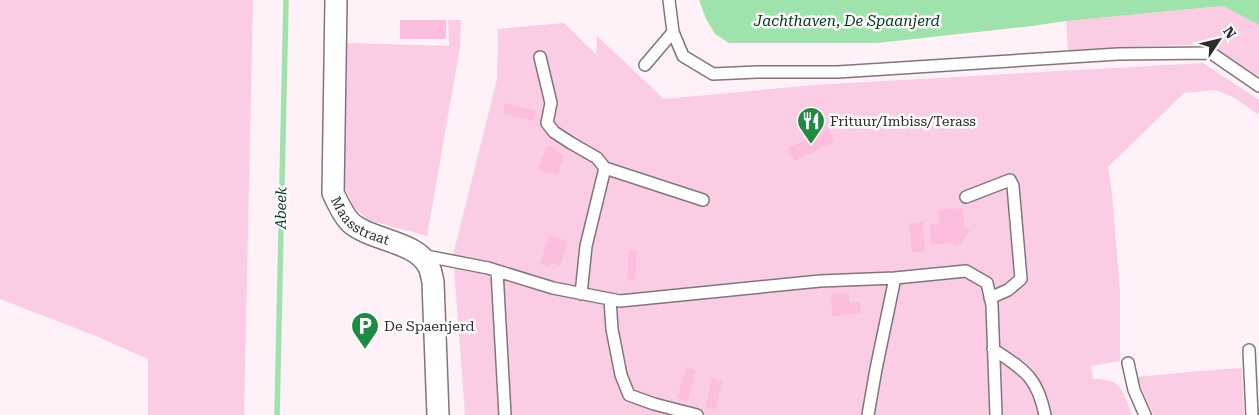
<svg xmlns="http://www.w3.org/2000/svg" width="1259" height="415" font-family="'Roboto Serif',serif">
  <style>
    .green { fill: #fbcde4 }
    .water { fill: #9ee3ab }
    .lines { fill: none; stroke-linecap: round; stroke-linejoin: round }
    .stream { stroke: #9ee3ab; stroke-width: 5.5 }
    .building { fill: #fdbdde }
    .service-casing { stroke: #81757b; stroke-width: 14 }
    .minor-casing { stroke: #81757b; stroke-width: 24 }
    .service { stroke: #fff; stroke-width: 11 }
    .minor { stroke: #fff; stroke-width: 21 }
    .labels { text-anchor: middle; stroke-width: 5; stroke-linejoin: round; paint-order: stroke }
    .poi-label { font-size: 14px; fill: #302b2d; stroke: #fff; text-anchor: start }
    .street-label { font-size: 14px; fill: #302b2d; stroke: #fff }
    .water-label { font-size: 15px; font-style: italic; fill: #013714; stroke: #fff }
  </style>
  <rect width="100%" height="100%" fill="#fff1f7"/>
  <path class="green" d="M0,0H253L244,415H148V359L96,336L0,299Z
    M1223,6L1259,25V79L1206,44L1068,50L1066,21Z
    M448,20H461L460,47L427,236L368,220L353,206L344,185L347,43L449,46Z
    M564,23L596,54L597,36L664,99L814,85L1203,63L1259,100V115L1235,98L1216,90L1184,93L1108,167L1112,193L1120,291V361L1091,366L1093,379C1122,378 1123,392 1132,415H465L453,255L497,79L498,29Z
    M1242,368L1244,415H1153L1137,377L1211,370Z"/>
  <path class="water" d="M699,0H1259V25L1223,6L1066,21L1032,26L877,43H729L715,34L706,19Z"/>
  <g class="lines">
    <path class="stream" d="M277,415L286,0"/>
  </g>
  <path class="building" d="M400,20H446V39H400Z
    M505,103L537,111L534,121L503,114Z
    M829,129L835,142L794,161L788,148Z
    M547,145L557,149L556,152L564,155L558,175L550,172L549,174L538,169Z
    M963,208L964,226L970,231L957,247L952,243L931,245L930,224H939L938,210Z
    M923,222L925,251L912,252L909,223Z
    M549,235L568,241L560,266L551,263L549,267L540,264Z
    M629,250L637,251L635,280H627Z
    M849,293L850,303L860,302L861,313L832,316L831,294Z
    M686,367L696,370L688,401L677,398Z
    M712,378L722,381L716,410L705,407Z"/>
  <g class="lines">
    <defs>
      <path id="service" d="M669,0L673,32L683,56L713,74L757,72H838L1118,54L1211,53L1259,86
        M540,57L551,103L547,123L554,132L571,143L597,158L605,168L586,246L581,294
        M645,65L673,32
        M605,168L703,200
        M966,197L1010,180L1013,186L1021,279L1008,290L990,298
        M421,255L488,268L553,288L620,301L820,281L895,278L966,271L987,283L992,305L996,415
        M497,271L505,415
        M610,299L612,329L621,375L629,395L654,404L697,415
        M993,349C1024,370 1037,376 1045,415
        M1249,350L1252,415
        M1128,363L1134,390L1145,415
        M868,415L876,369L895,278"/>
      <g id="minor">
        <path id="s1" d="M336,0L333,193C338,203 345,220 355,226C376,241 417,242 429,267C431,271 432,277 433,282L438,415"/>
      </g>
    </defs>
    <use href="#service" class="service-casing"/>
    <use href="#minor" class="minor-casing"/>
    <use href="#service" class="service"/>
    <use href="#minor" class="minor"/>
  </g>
  <defs>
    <symbol id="restaurant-pin" viewBox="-11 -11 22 30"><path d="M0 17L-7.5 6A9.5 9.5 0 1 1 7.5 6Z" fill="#1e8b42" stroke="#fff"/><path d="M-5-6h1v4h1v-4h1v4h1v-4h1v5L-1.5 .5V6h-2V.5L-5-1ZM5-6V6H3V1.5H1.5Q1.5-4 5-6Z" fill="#fff"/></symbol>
    <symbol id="parking-pin" viewBox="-11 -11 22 30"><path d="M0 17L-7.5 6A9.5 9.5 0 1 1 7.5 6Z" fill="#1e8b42" stroke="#fff"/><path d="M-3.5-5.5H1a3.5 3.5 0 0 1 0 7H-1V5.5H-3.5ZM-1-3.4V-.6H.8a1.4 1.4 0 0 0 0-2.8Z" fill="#fff"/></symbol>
  </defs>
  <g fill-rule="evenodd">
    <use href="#restaurant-pin" x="795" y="105" width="32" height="43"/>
    <use href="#parking-pin" x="349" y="310" width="32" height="43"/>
  </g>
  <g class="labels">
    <g class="poi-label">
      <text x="830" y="126">Frituur/Imbiss/Terass</text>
      <text x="384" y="331">De Spaenjerd</text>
    </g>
    <g class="street-label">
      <text dy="5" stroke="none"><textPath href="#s1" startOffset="234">Maasstraat</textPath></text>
    </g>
    <g class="water-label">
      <text x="847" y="26">Jachthaven, De Spaanjerd</text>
      <text transform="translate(281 208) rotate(-89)" y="5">Abeek</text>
    </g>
  </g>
  <g transform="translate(1219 40) rotate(55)" stroke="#ffffff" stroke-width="4" paint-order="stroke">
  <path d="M0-4L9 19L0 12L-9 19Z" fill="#302b2d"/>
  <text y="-8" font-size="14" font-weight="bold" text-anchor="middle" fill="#302b2d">N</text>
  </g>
</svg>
